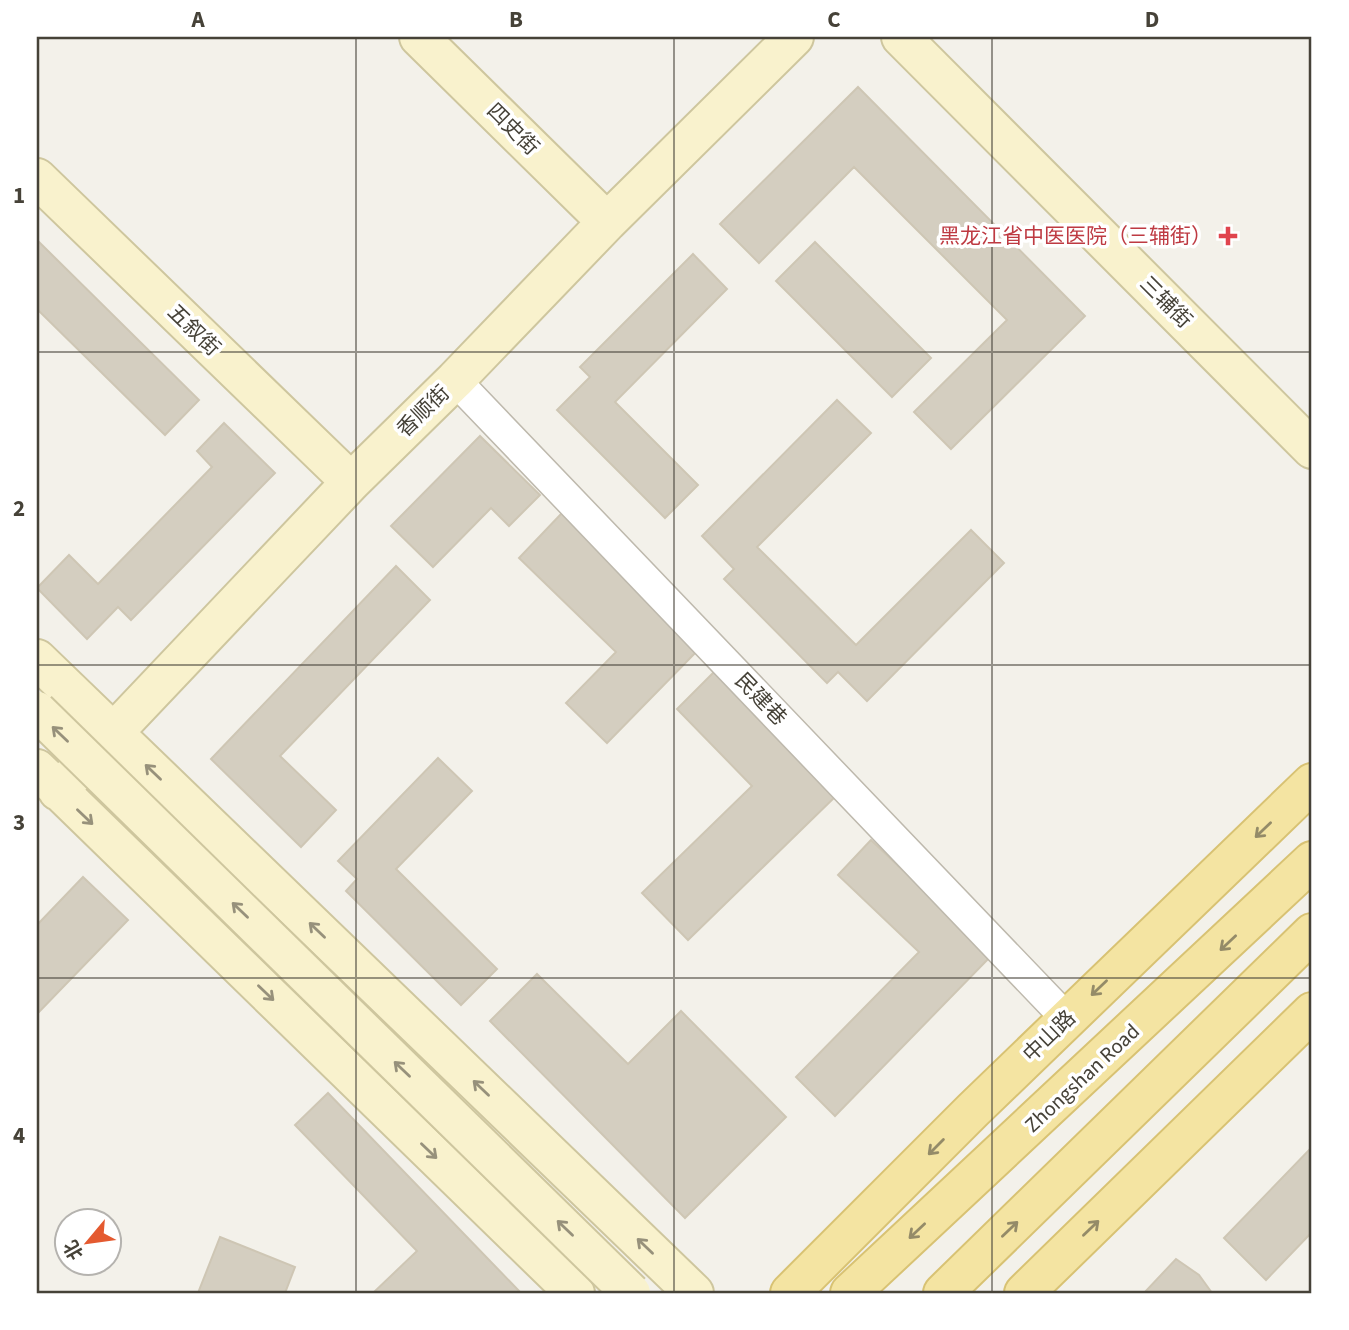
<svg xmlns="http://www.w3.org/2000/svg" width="1349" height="1330" font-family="'Source Sans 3','Noto Sans SC',sans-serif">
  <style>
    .building { fill: #d4cec0; stroke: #cec6b4; stroke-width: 2 }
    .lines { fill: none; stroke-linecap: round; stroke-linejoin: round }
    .street-casing { stroke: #beb9ad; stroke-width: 33 }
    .secondary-casing { stroke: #cec69e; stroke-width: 42 }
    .primary-casing { stroke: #d8c273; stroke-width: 42 }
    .street { stroke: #fff; stroke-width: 30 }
    .secondary { stroke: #f9f2cd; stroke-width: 38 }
    .primary { stroke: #f4e4a2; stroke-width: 38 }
    .secondary-bridge-casing { stroke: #cec69e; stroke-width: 42; stroke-linecap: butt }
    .secondary-bridge { stroke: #f9f2cd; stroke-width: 38 }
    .oneway { stroke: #97917b }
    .oneway2 { stroke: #948b68 }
    .grid { fill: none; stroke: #464238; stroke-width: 2; stroke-opacity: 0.55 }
    .health-dot { fill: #e0444e; stroke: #fff; stroke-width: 2.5 }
    .labels { text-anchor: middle; stroke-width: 7; stroke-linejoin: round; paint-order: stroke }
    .street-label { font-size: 21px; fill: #464238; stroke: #fff }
    .health-label { font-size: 21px; fill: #be3a42; stroke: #fff; text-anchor: end }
    .neatline { fill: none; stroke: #464238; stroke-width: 2.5 }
    .grid-label { font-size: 23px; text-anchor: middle; font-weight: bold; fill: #464238 }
  </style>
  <rect width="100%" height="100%" fill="#f3f1ea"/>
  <path class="building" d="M858,87L1085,316L951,449L914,412L1007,320L854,167L759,263L720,224Z
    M37,240L199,400L165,435L37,309Z
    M815,242L931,358L892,397L776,281Z
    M693,254L727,289L615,402L698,485L665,518L557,410L590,377L580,367Z
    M837,400L871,433L757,547L856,645L971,530L1004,563L867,701L838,672L827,683L724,579L734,569L702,536Z
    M224,423L275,473L131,620L118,607L87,639L37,588L69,555L98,584L212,467L197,451Z
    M480,436L540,495L509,526L491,508L433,567L391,526Z
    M562,513L700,648L607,743L566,703L616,652L519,558Z
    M396,566L430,600L280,756L336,810L301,847L211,759Z
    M716,670L837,795L688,940L642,893L752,786L677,709Z
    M438,758L472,791L396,869L497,969L461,1005L346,891L357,879L338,861Z
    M871,840L992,955L835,1116L796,1077L919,952L838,875Z
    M83,877L128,920L37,1014V925Z
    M537,974L628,1064L681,1011L786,1117L685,1218L490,1021Z
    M328,1093L521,1293H373L417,1251L295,1125Z
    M1312,1147V1232L1266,1280L1224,1238Z
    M220,1237L295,1267L285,1293H198Z
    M1176,1259L1199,1275L1212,1293H1144Z"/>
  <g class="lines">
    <defs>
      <path id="street" d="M455,380L1067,1019"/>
      <path id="secondary" d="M419,37L607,222
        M901,37L1312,449
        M37,178L351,482
        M37,659L694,1293
        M37,769L575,1293
        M58,791L351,482L455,380L607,222L794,37"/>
      <path id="primary" d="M790,1293L973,1110L1312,783
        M850,1293L1312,861
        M943,1293L1312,933
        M1024,1293L1312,1012"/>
    </defs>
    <use href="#street" class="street-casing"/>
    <use href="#secondary" class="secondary-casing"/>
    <use href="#primary" class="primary-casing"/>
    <use href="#street" class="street"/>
    <use href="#secondary" class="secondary"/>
    <use href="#primary" class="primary"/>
    <defs>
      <path id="secondary-bridge" d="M37,711L631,1293"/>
    </defs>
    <use href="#secondary-bridge" class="secondary-bridge-casing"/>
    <use href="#secondary-bridge" class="secondary-bridge"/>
  </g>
  <defs><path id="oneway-shaft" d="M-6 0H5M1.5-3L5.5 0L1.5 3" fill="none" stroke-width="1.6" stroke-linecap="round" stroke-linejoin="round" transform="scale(1.75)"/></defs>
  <g class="oneway">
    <use href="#oneway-shaft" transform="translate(60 734) rotate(-136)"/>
    <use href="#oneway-shaft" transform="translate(153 772) rotate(-136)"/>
    <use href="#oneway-shaft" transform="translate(85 817) rotate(44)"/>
    <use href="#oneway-shaft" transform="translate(240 910) rotate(-136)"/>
    <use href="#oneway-shaft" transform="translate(317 930) rotate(-136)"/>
    <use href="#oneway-shaft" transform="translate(266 993) rotate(44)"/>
    <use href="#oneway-shaft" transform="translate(402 1069) rotate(-136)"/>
    <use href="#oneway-shaft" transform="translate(481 1088) rotate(-136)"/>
    <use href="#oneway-shaft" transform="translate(429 1151) rotate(44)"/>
    <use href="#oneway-shaft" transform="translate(565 1228) rotate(-136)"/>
    <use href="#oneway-shaft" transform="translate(645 1246) rotate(-136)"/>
  </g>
  <g class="oneway2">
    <use href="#oneway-shaft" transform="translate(1263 830) rotate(136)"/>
    <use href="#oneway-shaft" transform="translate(1228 943) rotate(137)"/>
    <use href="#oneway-shaft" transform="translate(1099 988) rotate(136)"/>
    <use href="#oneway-shaft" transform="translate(936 1147) rotate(135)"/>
    <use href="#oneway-shaft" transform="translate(1091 1228) rotate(-44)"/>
    <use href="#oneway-shaft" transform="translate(1010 1229) rotate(-44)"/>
    <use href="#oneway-shaft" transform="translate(917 1231) rotate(137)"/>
  </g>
  <path class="grid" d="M356,37V1293M674,37V1293M992,37V1293M37,352H1312M37,665H1312M37,978H1312"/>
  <path class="health-dot" d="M1224.5 225.5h7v7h7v7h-7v7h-7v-7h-7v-7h7z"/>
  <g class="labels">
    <g class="street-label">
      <text transform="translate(513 129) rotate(45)" y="7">四史街</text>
      <text transform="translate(1166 302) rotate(45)" y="7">三辅街</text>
      <text transform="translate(194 330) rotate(44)" y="7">五叙街</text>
      <text transform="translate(423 411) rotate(-44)" y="7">香顺街</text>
      <text transform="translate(761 699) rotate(46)" y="7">民建巷</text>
      <text transform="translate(1049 1036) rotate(-44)" y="7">中山路</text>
      <text transform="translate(1082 1078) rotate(-43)" y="7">Zhongshan Road</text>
    </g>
    <g class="health-label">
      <text x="1212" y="243">黑龙江省中医医院（三辅街）</text>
    </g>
  </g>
  <rect width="1349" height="1330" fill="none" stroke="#ffffff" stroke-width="77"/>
  <g transform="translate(88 1242) rotate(241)"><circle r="33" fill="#ffffff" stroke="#b5b3af" stroke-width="2"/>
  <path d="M0-5L12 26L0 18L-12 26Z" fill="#e45a30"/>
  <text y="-10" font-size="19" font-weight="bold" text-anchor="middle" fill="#464238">北</text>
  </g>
  <rect x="38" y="38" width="1272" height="1254" class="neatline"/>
  <g class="grid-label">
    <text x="198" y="27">A</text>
    <text x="516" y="27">B</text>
    <text x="834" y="27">C</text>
    <text x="1152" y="27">D</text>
    <text x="19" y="203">1</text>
    <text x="19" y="516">2</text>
    <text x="19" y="830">3</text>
    <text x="19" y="1143">4</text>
  </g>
</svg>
